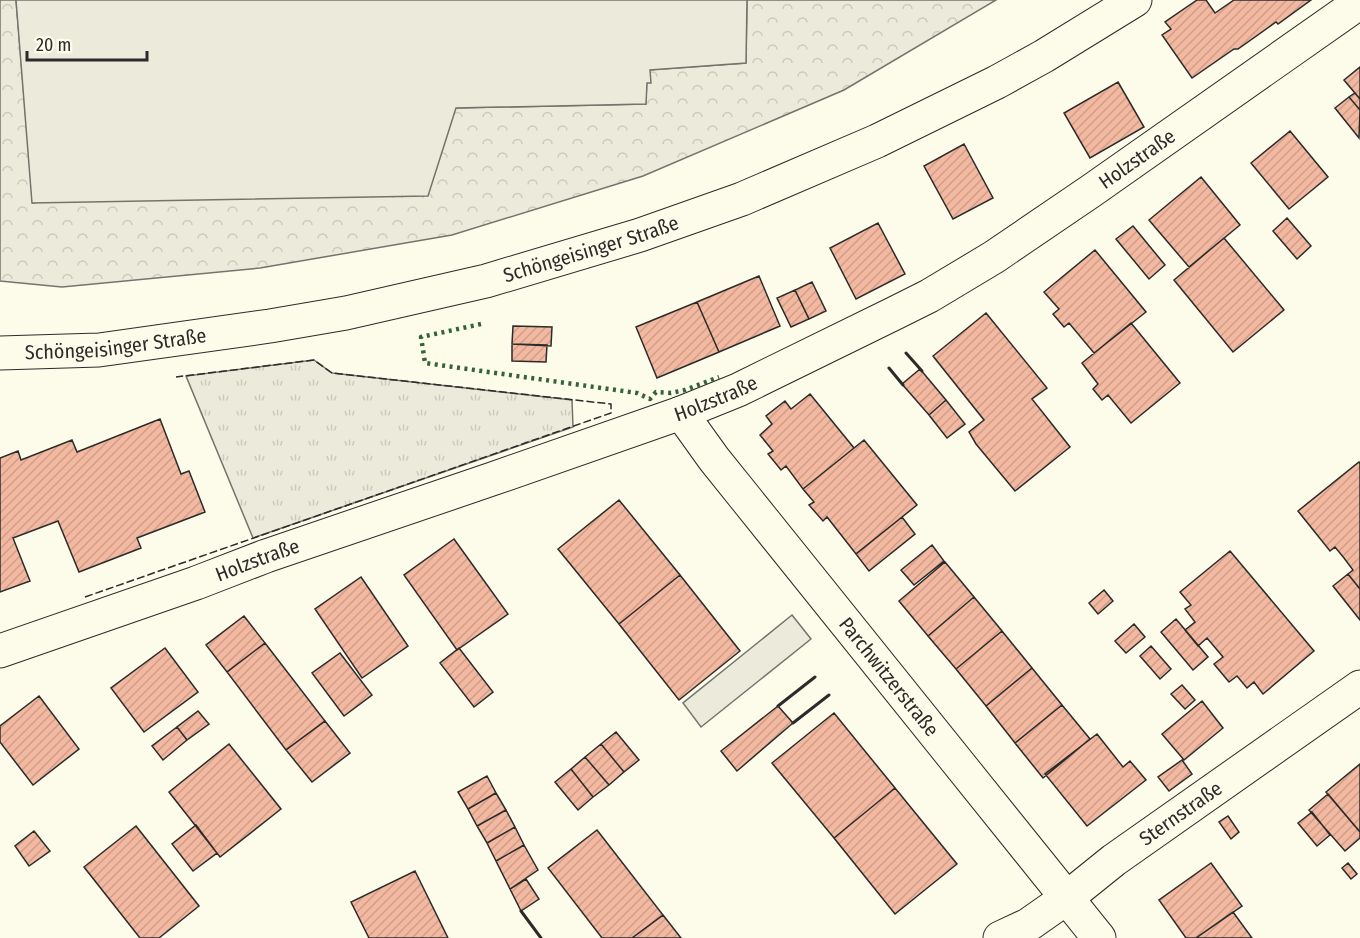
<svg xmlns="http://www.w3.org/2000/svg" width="1360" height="938" font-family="'Fira Sans Condensed',sans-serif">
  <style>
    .grass { fill: url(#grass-tufts); stroke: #74746e; stroke-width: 1.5 }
    .forest { fill: url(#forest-crowns); stroke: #74746e; stroke-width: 1.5 }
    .pitch { fill: #ecebdb; stroke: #74746e; stroke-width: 1.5 }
    .parking { fill: #eceadb; stroke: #74746e; stroke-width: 1.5 }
    .building { fill: url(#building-hatch); stroke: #2b2b2b; stroke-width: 1.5 }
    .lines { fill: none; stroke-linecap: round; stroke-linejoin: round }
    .minor-casing { stroke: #2b2b2b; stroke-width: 35 }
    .minor { stroke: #fdfbea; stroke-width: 33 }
    .hedge { stroke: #34623c; stroke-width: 4.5; stroke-dasharray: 3 4.5; stroke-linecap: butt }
    .fence { stroke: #2b2b2b; stroke-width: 1.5; stroke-dasharray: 8 3; stroke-linecap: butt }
    .wall { stroke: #2b2b2b; stroke-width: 3 }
    .labels { text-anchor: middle; stroke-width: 4.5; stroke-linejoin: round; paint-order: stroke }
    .street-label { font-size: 20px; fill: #2b2b2b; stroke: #fdfbea }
  </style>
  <defs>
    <pattern id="grass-tufts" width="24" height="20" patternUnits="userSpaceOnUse" patternTransform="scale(1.5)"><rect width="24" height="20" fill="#ecebdb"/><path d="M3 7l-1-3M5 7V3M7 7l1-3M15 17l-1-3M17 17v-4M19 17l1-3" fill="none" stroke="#cbcabc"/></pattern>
    <pattern id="forest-crowns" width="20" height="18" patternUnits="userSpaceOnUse" patternTransform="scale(1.5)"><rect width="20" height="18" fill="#ecebdb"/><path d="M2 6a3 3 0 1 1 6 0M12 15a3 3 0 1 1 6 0" fill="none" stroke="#cbcabc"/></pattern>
    <pattern id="building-hatch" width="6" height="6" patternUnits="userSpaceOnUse" patternTransform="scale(1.5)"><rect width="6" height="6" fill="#f2b8a0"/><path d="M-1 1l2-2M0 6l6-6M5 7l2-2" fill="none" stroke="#d09e8a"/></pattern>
  </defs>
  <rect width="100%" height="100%" fill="#fdfbea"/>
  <path class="grass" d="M314,360L332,373L572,400L573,427L253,538L186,376Z"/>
  <path class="forest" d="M0,0H16L33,203L456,108L646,104L647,70L746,63L747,0H996L844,90L643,176L452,235L260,268L62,287L0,281Z"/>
  <path class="pitch" d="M16,0H747L746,63L650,70L651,83H647L646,104L456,108L428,196L32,203Z"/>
  <path class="parking" d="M792,615L811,639L701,727L683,703Z"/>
  <path class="building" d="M1197,0H1206L1215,13L1234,0H1311L1278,24L1276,22L1238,49H1234L1192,78L1162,35L1171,29L1165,22Z
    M1360,67V99L1344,80Z
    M1118,82L1144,127L1090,158L1064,113Z
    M1355,93L1360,99V110L1349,97Z
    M1349,97L1360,110L1359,138L1335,108Z
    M1290,131L1328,177L1289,209L1251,163Z
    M964,144L993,198L953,219L924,166Z
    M1201,177L1240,225L1189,267L1149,220Z
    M1287,218L1311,246L1297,259L1273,231Z
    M878,223L905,274L856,299L830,248Z
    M1133,226L1165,265L1149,279L1116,239Z
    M1224,238L1284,310L1233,352L1174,280Z
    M1095,250L1146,312L1094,353L1069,323L1064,327L1053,314L1059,309L1044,292Z
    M759,276L780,326L719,352L697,302Z
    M812,282L826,311L809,319L795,290Z
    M795,290L809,319L791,327L777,298Z
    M697,302L719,352L657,378L636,327Z
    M986,313L1047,388L1032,399L1070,447L1015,491L976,444L969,432L984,420L933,356Z
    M1131,323L1180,383L1131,423L1108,395L1102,400L1093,389L1098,384L1082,363Z
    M513,326L552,327L551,346L512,344Z
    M512,344L547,345L546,362L512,361Z
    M920,369L946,400L929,415L902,384Z
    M810,394L854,448L803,489L786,466L781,470L768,454L773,451L760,435L772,424L766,416L785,401L791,409Z
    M946,400L965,424L947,438L929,415Z
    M160,419L181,474L189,471L205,512L137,538L141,548L79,572L58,521L13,538L30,581L0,592V458L18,451L21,460L72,440L77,452Z
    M864,440L917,505L856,554L827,517L823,521L809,505L814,502L803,489Z
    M1359,462L1360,464V589L1348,574L1353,570L1344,558L1335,547L1330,551L1298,511Z
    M619,500L680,575L619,624L558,549Z
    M902,517L915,534L869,571L856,554Z
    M454,539L508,614L457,650L404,575Z
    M932,545L944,561L914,585L901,570Z
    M1230,551L1314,651L1263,694L1254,682L1247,688L1237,676L1229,682L1214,664L1223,657L1207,638L1198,646L1185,630L1195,622L1185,609L1191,605L1180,592Z
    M945,562L974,597L928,636L899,601Z
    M1348,574L1360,589V620L1333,586Z
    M680,575L740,651L679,700L619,624Z
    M361,577L408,646L362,678L315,609Z
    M1104,590L1113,601L1098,614L1089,603Z
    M974,597L1002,631L956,669L928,636Z
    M244,616L265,643L227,672L206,645Z
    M1176,619L1208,657L1193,670L1161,632Z
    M1134,624L1145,637L1126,653L1115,641Z
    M1002,631L1032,668L986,706L956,669Z
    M265,643L325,721L286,750L227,672Z
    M1151,646L1171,669L1160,679L1140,656Z
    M165,648L198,692L144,732L111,688Z
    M459,648L493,692L474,707L440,663Z
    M340,653L372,695L344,716L312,673Z
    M1032,668L1062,705L1015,743L986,706Z
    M1182,685L1195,700L1185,709L1171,694Z
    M39,696L79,749L33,785L0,742V726Z
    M1202,701L1223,728L1184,760L1162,734Z
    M1062,705L1090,739L1043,778L1015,743Z
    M778,706L793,723L737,771L721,751Z
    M198,711L209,724L187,740L177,727Z
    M834,713L895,788L834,838L772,763Z
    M325,721L350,753L312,782L286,750Z
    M177,727L187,740L163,760L152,746Z
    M616,732L639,760L624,772L601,744Z
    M1097,734L1123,767L1130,761L1146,780L1087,826L1045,774Z
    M229,744L281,809L220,857L169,792Z
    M601,744L624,772L609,785L585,757Z
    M585,757L609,785L593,797L571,769Z
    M1182,760L1192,774L1169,791L1158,777Z
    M1360,764V832L1326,792Z
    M571,769L593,797L578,810L555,782Z
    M487,776L496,793L468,809L458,792Z
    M895,788L957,864L895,914L834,838Z
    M496,793L506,810L477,826L468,809Z
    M1328,794L1360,832V838L1345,851L1309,810Z
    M506,810L515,827L487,843L477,826Z
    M1312,812L1330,835L1317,846L1298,823Z
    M1228,816L1239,832L1231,839L1219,822Z
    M196,825L217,853L193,871L172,844Z
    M136,826L199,906L159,938H140L84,867Z
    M515,827L524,845L496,861L487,843Z
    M597,830L663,915L632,938H602L548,868Z
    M34,831L50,851L29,866L15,846Z
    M524,845L538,870L510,889L496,861Z
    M1211,863L1242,906L1196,938H1186L1159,900Z
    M1348,863L1357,874L1351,879L1342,868Z
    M415,871L448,938H369L351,902Z
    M526,879L539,899L521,911L510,889Z
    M1233,912L1252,938H1196Z
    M663,915L681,938H632Z"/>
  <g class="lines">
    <defs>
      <g id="minor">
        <path id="s1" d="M0,353L99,350L270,326L346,313L486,281L640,235L742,199L877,141L997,82L1044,56L1135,0"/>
        <path id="s2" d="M681,413L714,459L1099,938"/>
        <path id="s3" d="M0,651L196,583L266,556L492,479L681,413L738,390L895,313L929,296L994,257L1091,191L1360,2"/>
        <path id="s4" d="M1000,938L1028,925L1068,897L1114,860L1360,687"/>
      </g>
    </defs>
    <use href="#minor" class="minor-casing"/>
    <use href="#minor" class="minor"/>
    <path class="hedge" d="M481,324L421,337L425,363L637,393L650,399L656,392L671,393L685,390L719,377"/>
    <path class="fence" d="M85,597L611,413V404L332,373L314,360L176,377"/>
    <path class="wall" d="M906,353L922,371
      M889,368L903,385
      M778,706L815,677
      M793,723L829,695
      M521,911L541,938"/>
  </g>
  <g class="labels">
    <g class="street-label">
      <text dy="7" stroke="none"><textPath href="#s3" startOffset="1245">Holzstraße</textPath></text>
      <text dy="7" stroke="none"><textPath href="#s1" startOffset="602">Schöngeisinger Straße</textPath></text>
      <text dy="7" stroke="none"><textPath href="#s1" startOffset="116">Schöngeisinger Straße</textPath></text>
      <text dy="7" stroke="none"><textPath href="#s3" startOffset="759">Holzstraße</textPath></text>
      <text dy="7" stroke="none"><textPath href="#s3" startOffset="273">Holzstraße</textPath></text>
      <text dy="7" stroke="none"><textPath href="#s2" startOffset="336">Parchwitzerstraße</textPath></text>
      <text dy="7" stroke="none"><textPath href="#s4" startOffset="220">Sternstraße</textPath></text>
    </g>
  </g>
  <path d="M27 51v9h120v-9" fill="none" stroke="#2b2b2b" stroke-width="3"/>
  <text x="36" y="51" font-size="18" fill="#2b2b2b" stroke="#fdfbea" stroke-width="4.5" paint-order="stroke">20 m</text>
</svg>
